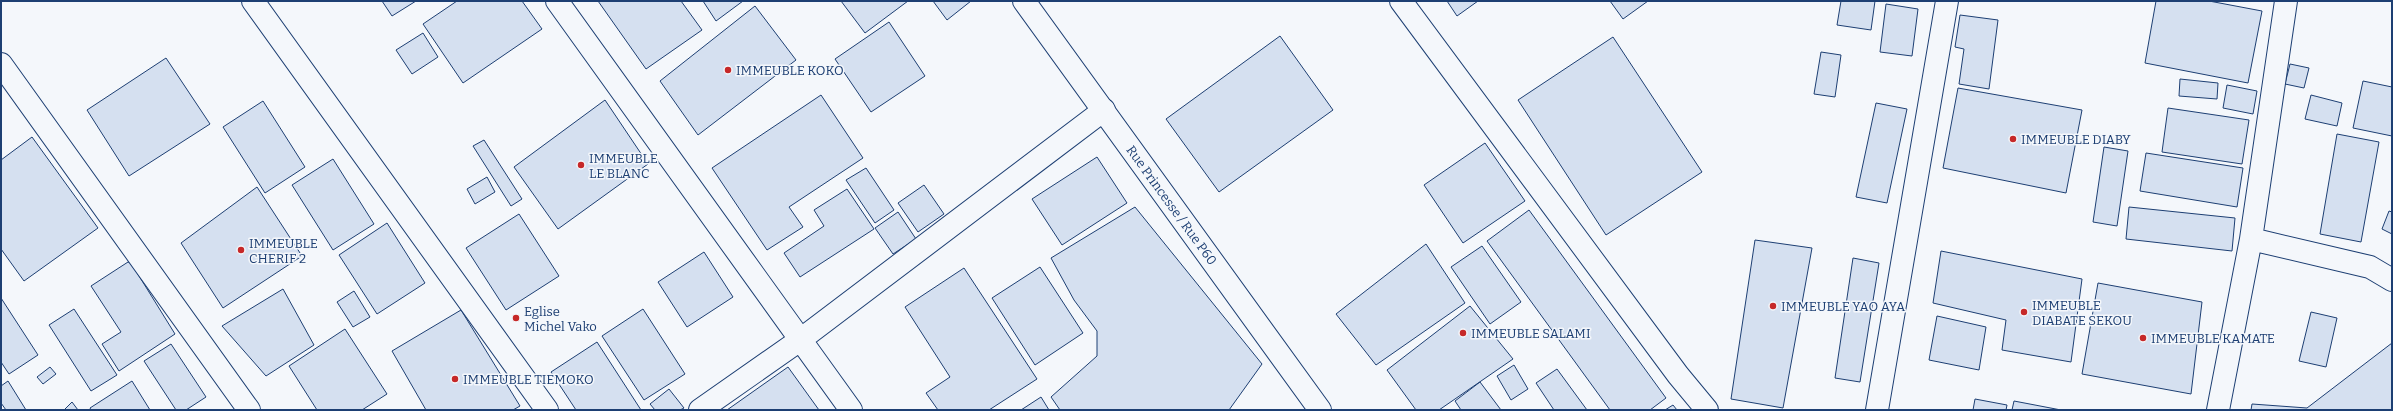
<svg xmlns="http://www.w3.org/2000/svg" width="2393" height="411" font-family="Bitter,serif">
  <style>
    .building { fill: #d5e0f0; stroke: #1d3f73 }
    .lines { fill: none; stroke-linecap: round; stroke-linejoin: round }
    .street-casing { stroke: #1d3f73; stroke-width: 24 }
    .secondary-casing { stroke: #1d3f73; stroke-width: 24 }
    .street { stroke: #f4f7fb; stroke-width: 22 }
    .secondary { stroke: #f4f7fb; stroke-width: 22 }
    .poi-dot { fill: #c62828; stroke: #f4f7fb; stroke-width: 1.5 }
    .labels { text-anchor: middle; stroke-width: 3; stroke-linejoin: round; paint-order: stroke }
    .poi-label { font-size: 13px; fill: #1d3f73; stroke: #f4f7fb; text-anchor: start }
    .street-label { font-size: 13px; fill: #1d3f73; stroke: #f4f7fb }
  </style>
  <rect width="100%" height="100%" fill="#f4f7fb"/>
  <path class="building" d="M382,1H416L392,16Z
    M457,1H522L542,29L463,83L423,24Z
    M598,1H681L702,30L646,69Z
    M703,1H743L716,21Z
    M841,1H908L865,33Z
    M933,1H971L947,20Z
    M1447,1H1478L1457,16Z
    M1610,1H1648L1623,19Z
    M1841,1H1875L1871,30L1837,25Z
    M2156,1H2209L2262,11L2248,83L2145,63Z
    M1886,4L1918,9L1912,56L1880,52Z
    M755,6L796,60L698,135L660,81Z
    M1960,15L1998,20L1989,89L1959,84L1964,49L1955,47Z
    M889,22L925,76L871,112L835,59Z
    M423,33L438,57L412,74L396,50Z
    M1280,36L1333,110L1219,192L1166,119Z
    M1613,37L1702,172L1606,235L1518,100Z
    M1821,52L1841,55L1835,97L1814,94Z
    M166,58L210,124L129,176L87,110Z
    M2290,64L2309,68L2304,88L2285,84Z
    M2180,79L2218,83L2217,99L2179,96Z
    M2363,81L2392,87V136L2353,128Z
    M2227,85L2257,91L2253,114L2223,108Z
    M1958,88L2082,110L2066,193L1943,168Z
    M821,95L863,158L789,207L803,227L767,250L712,168Z
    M2311,95L2342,103L2337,126L2305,119Z
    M605,100L648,164L558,229L514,167Z
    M263,101L305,167L265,193L223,127Z
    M1876,103L1907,109L1887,203L1856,197Z
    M2168,108L2249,120L2242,164L2162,152Z
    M2337,134L2379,142L2361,242L2320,234Z
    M32,137L98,228L24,281L1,249V160Z
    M484,140L522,199L511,206L473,146Z
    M1485,143L1525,201L1463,243L1424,185Z
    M2104,147L2128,151L2117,226L2093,222Z
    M2146,153L2243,168L2237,207L2140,191Z
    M1097,157L1127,203L1062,245L1032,199Z
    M333,159L374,224L333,250L292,185Z
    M866,168L894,210L875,223L846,180Z
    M487,177L495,192L475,204L467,189Z
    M924,185L944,214L918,232L898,203Z
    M257,187L302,256L223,308L181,243Z
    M847,189L874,229L800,277L784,253L824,226L814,210Z
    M1135,207L1262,364L1229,410H1060L1051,397L1097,356V331L1074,300L1051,258Z
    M2129,207L2235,218L2232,251L2126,239Z
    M1529,210L1666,398L1650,410H1610L1487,241Z
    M2389,211L2392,212V234L2382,229Z
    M898,212L916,239L893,254L875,228Z
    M519,214L559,276L506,310L466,248Z
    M387,223L425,283L377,314L339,255Z
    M1755,240L1812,248L1783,408L1731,399Z
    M1426,244L1465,303L1376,365L1336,314Z
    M1482,246L1521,302L1490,324L1451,267Z
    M1941,251L2082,279L2071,362L2002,350L2006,320L1933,303Z
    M704,252L733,297L687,327L658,282Z
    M1853,258L1879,263L1860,382L1835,378Z
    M128,262L131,263L175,334L119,371L102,344L121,332L91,286Z
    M1040,267L1083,333L1035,365L992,298Z
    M964,268L1037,379L989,410H938L926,393L950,377L905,307Z
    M2098,283L2202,302L2191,394L2082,374Z
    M283,289L314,345L266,376L222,326Z
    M354,291L370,317L353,327L337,302Z
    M1,298L38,355L9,374L1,362Z
    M1470,306L1513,359L1439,410H1416L1387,370Z
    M74,309L117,375L91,391L49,325Z
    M643,309L685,374L644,400L602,336Z
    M461,310L520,406L513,410H426L392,351Z
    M2311,312L2337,318L2326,367L2299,361Z
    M1937,316L1986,327L1979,370L1929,360Z
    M345,329L387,394L362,410H317L289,366Z
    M597,342L641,410H576L551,372Z
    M2392,343V410H2251L2252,404L2307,408Z
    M171,344L206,397L186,410H176L144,361Z
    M1514,365L1528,389L1511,400L1497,376Z
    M50,367L56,374L43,384L37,377Z
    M788,367L819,410H727Z
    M1557,369L1587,410H1554L1536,383Z
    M8,381L26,410H6L1,403V386Z
    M132,381L150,410H91L90,408Z
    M1480,382L1501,410H1461L1455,401Z
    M669,389L684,408L680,410H655L650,404Z
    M1041,397L1049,410H1021Z
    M1975,399L2007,405L2006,410H1973Z
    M2014,401L2061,410H2012Z
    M72,402L78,410H64Z
    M1673,405L1677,410H1665Z"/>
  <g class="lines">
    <defs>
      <path id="street" d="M253,1L547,410
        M557,1L851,410
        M1401,1L1678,375L1707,410
        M1,64L249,410
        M2251,239L2370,267L2392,280
        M700,410L800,340L1104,110
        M1877,410L1947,1
        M2218,410L2251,239L2286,1"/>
      <path id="secondary" d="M1024,1L1320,410"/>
    </defs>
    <use href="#street" class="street-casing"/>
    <use href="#secondary" class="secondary-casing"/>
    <use href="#street" class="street"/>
    <use href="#secondary" class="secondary"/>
  </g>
  <g class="poi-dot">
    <circle cx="728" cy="70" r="4"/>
    <circle cx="2013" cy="139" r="4"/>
    <circle cx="581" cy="165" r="4"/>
    <circle cx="241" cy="250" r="4"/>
    <circle cx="1773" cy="306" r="4"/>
    <circle cx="2024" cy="312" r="4"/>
    <circle cx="516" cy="318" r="4"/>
    <circle cx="1463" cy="333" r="4"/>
    <circle cx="2143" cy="338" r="4"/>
    <circle cx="455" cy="379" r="4"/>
  </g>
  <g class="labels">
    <g class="poi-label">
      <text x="736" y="75">IMMEUBLE KOKO</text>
      <text x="2021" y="144">IMMEUBLE DIABY</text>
      <text x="589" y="163">IMMEUBLE<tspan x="589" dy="15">LE BLANC</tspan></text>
      <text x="249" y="248">IMMEUBLE<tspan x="249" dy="15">CHERIF 2</tspan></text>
      <text x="2032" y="310">IMMEUBLE<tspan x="2032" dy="15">DIABATE SEKOU</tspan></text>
      <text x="1781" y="311">IMMEUBLE YAO AYA</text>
      <text x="524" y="316">Eglise<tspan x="524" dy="15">Michel Vako</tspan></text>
      <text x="1471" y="338">IMMEUBLE SALAMI</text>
      <text x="2151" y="343">IMMEUBLE KAMATE</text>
      <text x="463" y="384">IMMEUBLE TIEMOKO</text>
    </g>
    <g class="street-label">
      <text transform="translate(1172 205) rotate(54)" y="5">Rue Princesse / Rue P60</text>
    </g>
  </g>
  <rect width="2393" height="411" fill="none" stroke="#1d3f73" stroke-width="4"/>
</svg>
